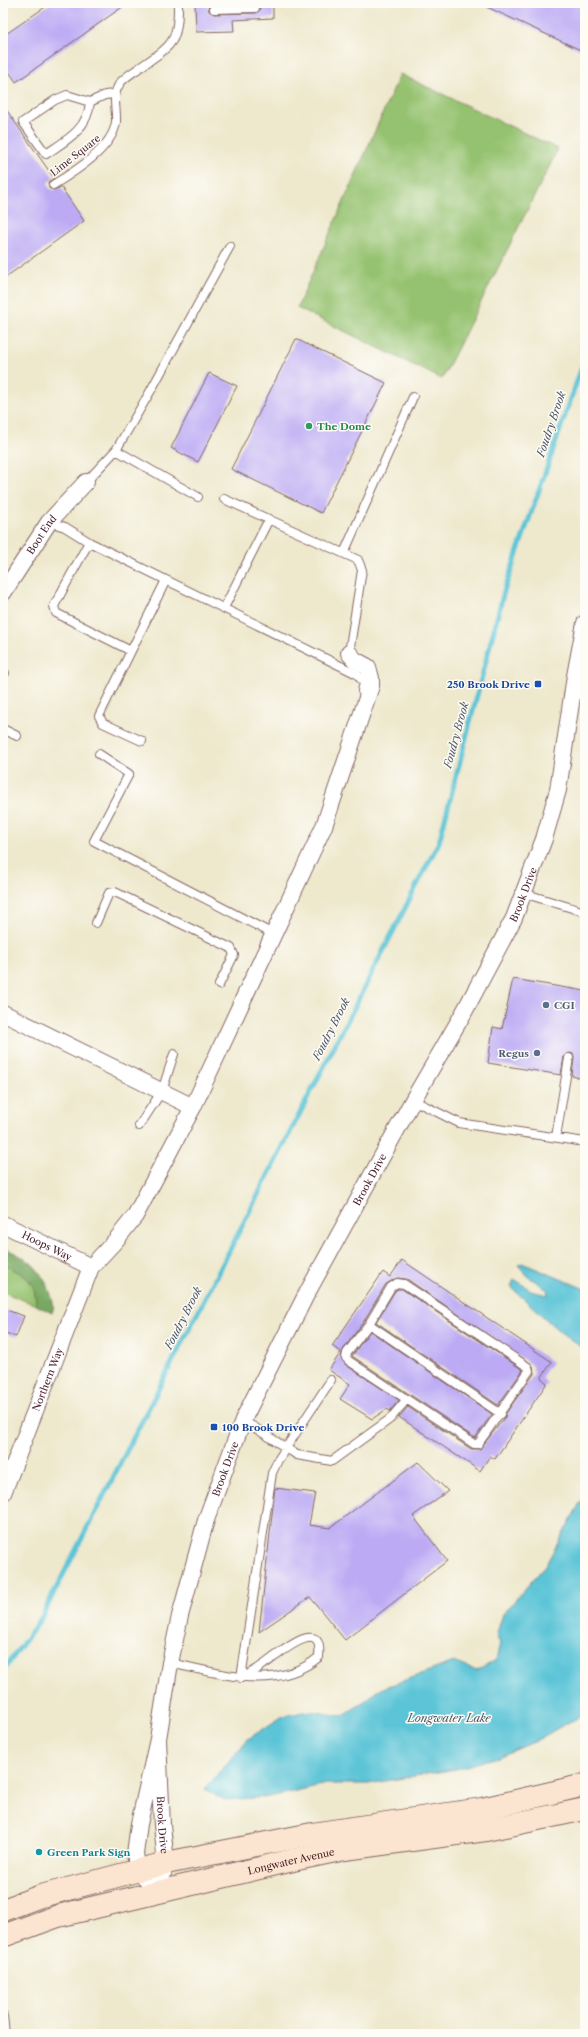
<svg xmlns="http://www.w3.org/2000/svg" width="588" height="2037" font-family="'Libre Caslon Text',serif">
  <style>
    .green { fill: #95c270; stroke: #70704e }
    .forest { fill: #78a862; stroke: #616446 }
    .water { fill: #5bc4d7; stroke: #527281 }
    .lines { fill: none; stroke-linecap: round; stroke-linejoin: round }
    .stream { stroke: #5bc4d7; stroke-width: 5 }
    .building { fill: #bcaaf4 }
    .lane-casing { stroke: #836563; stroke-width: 10 }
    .street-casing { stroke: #836563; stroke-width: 18 }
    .secondary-casing { stroke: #836563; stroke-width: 24 }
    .lane { stroke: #fff; stroke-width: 8 }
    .street { stroke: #fff; stroke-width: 16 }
    .secondary { stroke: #fce5d0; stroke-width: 22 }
    .leisure-dot { fill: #2e9e5b; stroke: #fdfcf7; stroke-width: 1.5 }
    .transit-dot { fill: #1a4fb4; stroke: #fdfcf7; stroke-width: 1.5 }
    .service-dot { fill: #5c6f8a; stroke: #fdfcf7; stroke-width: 1.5 }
    .culture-dot { fill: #0f9aa8; stroke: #fdfcf7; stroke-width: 1.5 }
    .labels { text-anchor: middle; stroke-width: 3; stroke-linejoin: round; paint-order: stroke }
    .street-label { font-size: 10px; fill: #4a1f2b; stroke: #fdfcf7 }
    .leisure-label { font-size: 10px; font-weight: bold; fill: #27864d; stroke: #fdfcf7; text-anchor: start }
    .transit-label { font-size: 10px; font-weight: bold; fill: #164399; stroke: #fdfcf7; text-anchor: end }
    .service-label { font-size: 10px; font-weight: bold; fill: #4e5e75; stroke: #fdfcf7; text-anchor: start }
    .culture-label { font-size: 10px; font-weight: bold; fill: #0d838f; stroke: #fdfcf7; text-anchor: start }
    .water-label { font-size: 11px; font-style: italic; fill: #505967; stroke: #fdfcf7 }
  </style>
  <rect width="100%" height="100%" fill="#fdfcf7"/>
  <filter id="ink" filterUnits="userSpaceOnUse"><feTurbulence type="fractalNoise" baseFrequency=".025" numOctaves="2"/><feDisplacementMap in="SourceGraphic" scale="8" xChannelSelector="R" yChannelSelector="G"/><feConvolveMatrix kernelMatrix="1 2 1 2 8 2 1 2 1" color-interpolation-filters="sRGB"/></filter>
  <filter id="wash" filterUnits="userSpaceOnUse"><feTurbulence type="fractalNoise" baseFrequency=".012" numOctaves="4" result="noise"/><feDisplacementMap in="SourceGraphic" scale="16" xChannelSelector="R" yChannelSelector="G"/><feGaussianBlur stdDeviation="0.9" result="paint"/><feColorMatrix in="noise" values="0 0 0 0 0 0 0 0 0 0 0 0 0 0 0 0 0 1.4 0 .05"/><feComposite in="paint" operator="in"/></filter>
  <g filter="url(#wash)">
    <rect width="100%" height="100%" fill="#eee8cc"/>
    <path class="green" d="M400,74L558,149L442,379L297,308Z
      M3,1264C26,1276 35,1277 36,1305L3,1292Z"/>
    <path class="forest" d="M3,1247C12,1252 23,1256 31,1263C41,1271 58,1300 52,1313L36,1305C35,1277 25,1276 3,1264Z"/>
    <path class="water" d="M522,1263L585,1289V1350L559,1331L511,1287L514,1279L534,1292L548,1295L547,1289L529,1277L518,1265Z
      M585,1500V1715L567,1723L534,1742L498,1757L456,1769L368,1784H326L269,1797L223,1800L205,1789L248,1739L283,1716L310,1711L342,1716L361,1704L378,1690L454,1662L477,1671L496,1660L500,1643L496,1636L503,1614L545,1566L580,1503Z"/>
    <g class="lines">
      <path class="stream" d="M3,1671L40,1620L439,842L504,591L585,358"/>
    </g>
    <g id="blocks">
      <path class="building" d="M51,3H128L16,82L3,63V36Z
        M195,3H208L209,11L214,14L256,13L260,10V3H273V18L233,20L234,31L196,32Z
        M478,3H585V52Z
        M3,105L54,178L48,182L49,188L54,190L61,187L84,221L3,279Z
        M296,339L386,383L321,513L231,469Z
        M209,373L237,386L198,462L171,448Z
        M513,979L585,991V1079L572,1076L574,1058L573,1054L570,1053L564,1057L561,1075L488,1063L493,1027L502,1029Z
        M402,1260L552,1362L541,1378L547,1383L495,1459L490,1456L480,1471L399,1417L408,1407L471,1449H480L505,1417L506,1413L534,1374L533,1366L407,1279L397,1278L386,1284L364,1321L343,1350L341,1357L346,1365L399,1400L390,1411L387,1409L372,1419L340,1399L350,1384L329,1370L341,1352L332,1346L383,1272L390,1277Z
        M398,1289H402L523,1370L498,1405L376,1322L395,1291Z
        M3,1309L24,1316L16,1337L3,1332Z
        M370,1331L492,1414L475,1438L352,1356Z
        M418,1462L448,1491L413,1516L447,1561L345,1640L310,1597L259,1632L275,1488L315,1493L309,1525L330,1528Z"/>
    </g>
  </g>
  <g filter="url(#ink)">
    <use href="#blocks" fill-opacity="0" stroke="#836563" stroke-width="1"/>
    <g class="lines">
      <defs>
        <path id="lane" d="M214,3V9L255,8L254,3
          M67,95L90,102C88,129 67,140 46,154L23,122L55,100Z
          M90,102L105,95L114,94
          M53,185C74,172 113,148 116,122C117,108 111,96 120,83C125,77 132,73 139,68C170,46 179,45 178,3
          M116,450L198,497
          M86,482L116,450L150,392L230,246
          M224,499L358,560L362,570L349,653
          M49,522L65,527L89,542
          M344,553L413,397
          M224,608L269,519
          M131,651L56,613L54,606L89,542L357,674L364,683L362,691
          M3,673H5
          M3,729L17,736
          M142,741L103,723L99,716L166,580
          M99,754L129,774L94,841L275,935
          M523,893L585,912
          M96,923L109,893L115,892L231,948L234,955L219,985
          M413,1100L459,1123L585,1142
          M139,1126L162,1091L174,1054
          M556,1137L569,1058
          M397,1283L404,1284L528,1367L529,1371L478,1444H474L349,1361L346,1358L347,1353L369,1324L391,1287Z
          M369,1324L501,1414
          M243,1420L297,1455L332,1461L390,1419L407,1399
          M170,1663C219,1673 276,1693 319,1657C324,1613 276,1657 263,1665C257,1670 249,1674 241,1678
          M241,1678L272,1473L278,1460L331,1380
          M3,2016L5,2034"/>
        <g id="street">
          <path id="s1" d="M3,593L49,522L86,482"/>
          <path d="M3,1013L193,1107"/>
          <path id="s2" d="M3,1224L91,1267"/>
          <path id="s3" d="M3,1493L91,1267L116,1240L135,1216L193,1107L324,826L371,686V678L368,667L355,660L349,653"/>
          <path id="s4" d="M158,1739L162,1825L166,1863L158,1891L138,1870L135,1854L139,1824L158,1739L170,1663L180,1616L206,1520L243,1420L306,1295L413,1100L463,1014L514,918L544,839L558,790L575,676L585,623"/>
        </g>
        <g id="secondary">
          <path d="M3,1910L41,1896L166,1863L312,1834L482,1809L585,1785"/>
          <path id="s5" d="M3,1936L58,1916L293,1860L345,1849L486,1830L585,1809"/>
        </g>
      </defs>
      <use href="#lane" class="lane-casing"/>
      <use href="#street" class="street-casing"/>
      <use href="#secondary" class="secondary-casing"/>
      <use href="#lane" class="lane"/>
      <use href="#street" class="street"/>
      <use href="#secondary" class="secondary"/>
    </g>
  </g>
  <circle class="leisure-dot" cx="309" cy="426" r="4"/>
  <g class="transit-dot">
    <rect x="534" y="680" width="8" height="8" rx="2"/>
    <rect x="210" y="1423" width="8" height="8" rx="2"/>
  </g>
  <g class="service-dot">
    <circle cx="546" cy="1005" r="4"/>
    <circle cx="537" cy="1053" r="4"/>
  </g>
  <circle class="culture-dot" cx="39" cy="1852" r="4"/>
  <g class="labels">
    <g class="street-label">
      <text transform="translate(75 155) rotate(-38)" y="4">Lime Square</text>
      <text dy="4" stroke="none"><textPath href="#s1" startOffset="70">Boot End</textPath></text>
      <text dy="4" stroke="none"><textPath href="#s4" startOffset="1243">Brook Drive</textPath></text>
      <text dy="4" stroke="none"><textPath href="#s4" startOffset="919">Brook Drive</textPath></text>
      <text dy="4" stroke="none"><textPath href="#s2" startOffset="49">Hoops Way</textPath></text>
      <text dy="4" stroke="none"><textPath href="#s3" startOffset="122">Northern Way</textPath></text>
      <text dy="4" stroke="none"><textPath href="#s4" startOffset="595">Brook Drive</textPath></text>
      <text dy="4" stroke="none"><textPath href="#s4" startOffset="86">Brook Drive</textPath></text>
      <text dy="4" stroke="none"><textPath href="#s5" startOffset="298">Longwater Avenue</textPath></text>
    </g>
    <g class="leisure-label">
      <text x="317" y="430">The Dome</text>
    </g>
    <g class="transit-label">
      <text x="530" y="688">250 Brook Drive</text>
      <text x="222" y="1431" text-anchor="start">100 Brook Drive</text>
    </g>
    <g class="service-label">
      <text x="554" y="1009">CGI</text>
      <text x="529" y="1057" text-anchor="end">Regus</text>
    </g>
    <g class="culture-label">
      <text x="47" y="1856">Green Park Sign</text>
    </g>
    <g class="water-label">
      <text transform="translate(551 424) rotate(-71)" y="4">Foudry Brook</text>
      <text transform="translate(456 735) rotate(-75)" y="4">Foudry Brook</text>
      <text transform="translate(331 1029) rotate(-63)" y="4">Foudry Brook</text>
      <text transform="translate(183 1318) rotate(-63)" y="4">Foudry Brook</text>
      <text x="449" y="1722">Longwater Lake</text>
    </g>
  </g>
  <rect width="588" height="2037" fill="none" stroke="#fdfcf7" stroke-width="16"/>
</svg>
